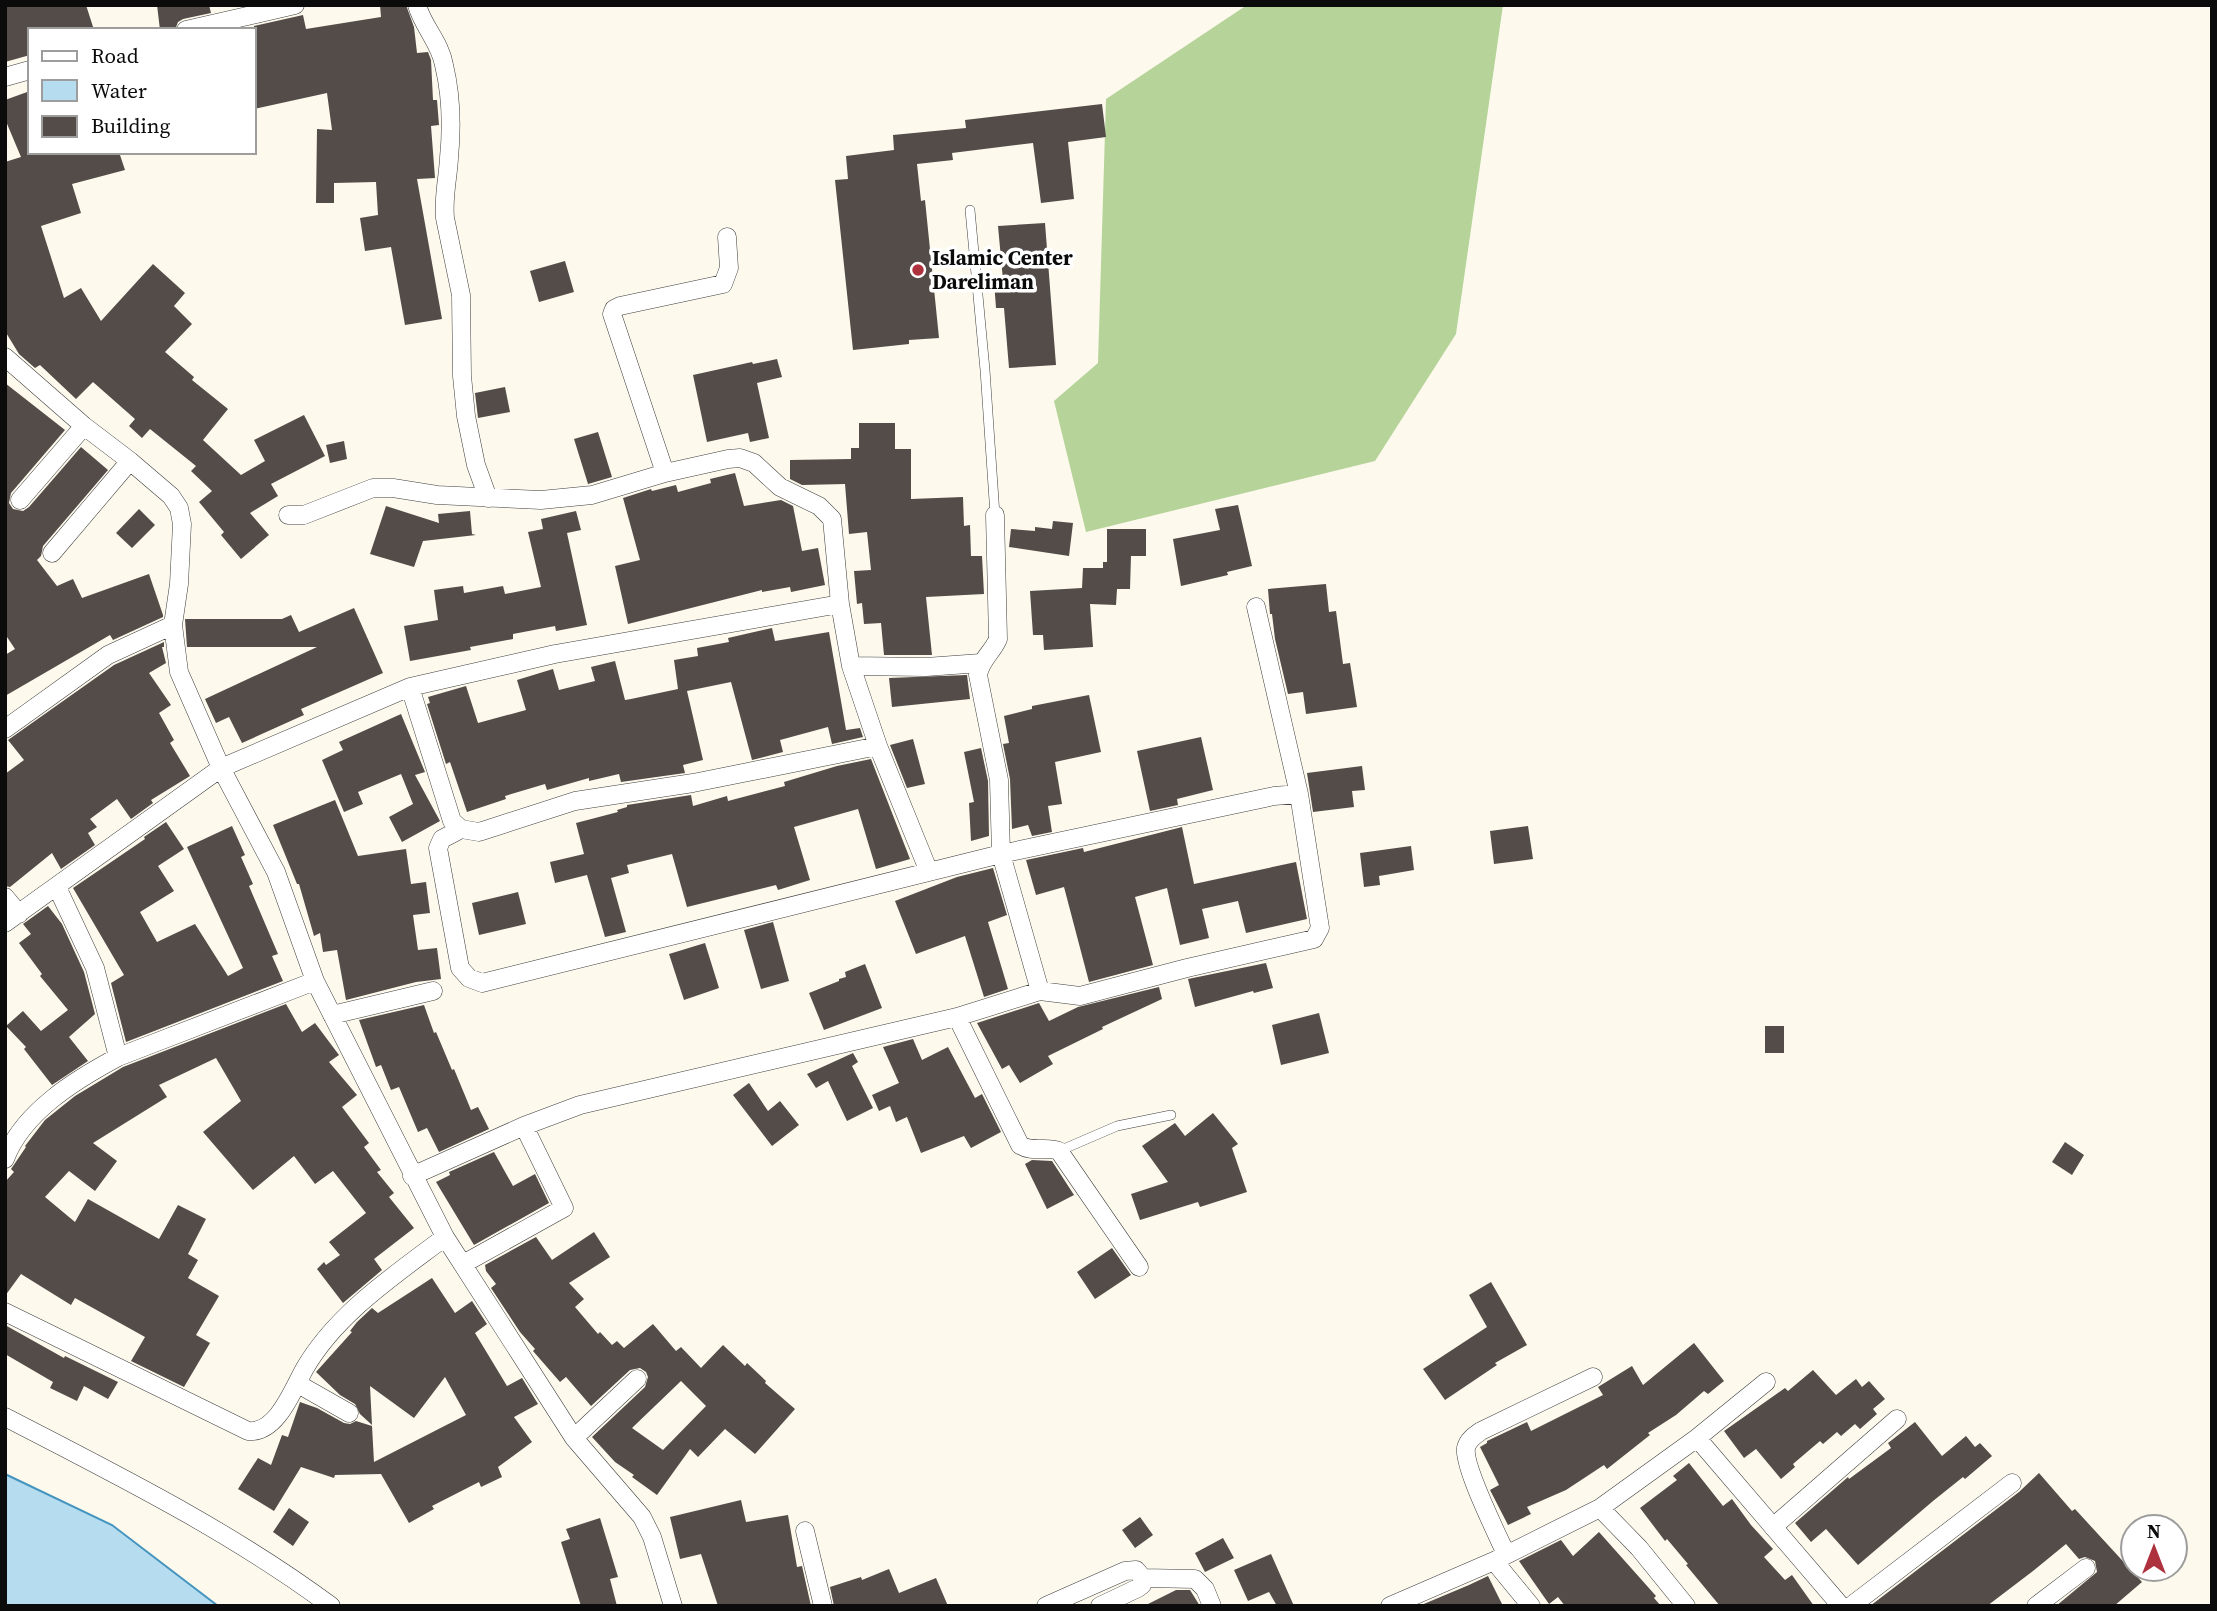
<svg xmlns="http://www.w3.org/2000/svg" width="2217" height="1611" font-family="'Source Serif 4',serif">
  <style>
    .forest { fill: #b6d39a }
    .water { fill: #b5ddef; stroke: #4494bf; stroke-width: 2 }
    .building { fill: #534c49; fill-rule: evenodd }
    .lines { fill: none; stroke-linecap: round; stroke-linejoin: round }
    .lane-casing { stroke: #3e3e3e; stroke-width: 10 }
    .street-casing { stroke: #3e3e3e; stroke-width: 19 }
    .lane { stroke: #fff; stroke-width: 9 }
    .street { stroke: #fff; stroke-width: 18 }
    .poi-dot { fill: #ad323e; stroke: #fff; stroke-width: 2.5 }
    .labels { text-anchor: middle; stroke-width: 7; stroke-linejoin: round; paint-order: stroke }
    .poi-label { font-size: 21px; font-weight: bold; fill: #0b0b0b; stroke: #fff; text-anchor: start }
  </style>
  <rect width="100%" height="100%" fill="#fdf9ec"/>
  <path class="forest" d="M1247,5H1503L1456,334L1375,461L1086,532L1054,401L1098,363L1106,99Z"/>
  <path class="water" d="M5,1474L112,1525L218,1606H5Z"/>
  <path class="building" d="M5,5H86L94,30H30V55L5,62Z
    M157,5H209L211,13L183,19L178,22L175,30H160Z
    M380,5H406L414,27L417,53L428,52L431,60L433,100H437L439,125L431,126L435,178L417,179L442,319L405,325L391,247L365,251L360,218L378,215L376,182L334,183V203H316L317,129L332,130L327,93L254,109V26L303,15L306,29L381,17Z
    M30,91V152H119L125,170L72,184L81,213L41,226L64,298L81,288L101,321L153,264L185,293L174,306L192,324L165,352L194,377L192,380L228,409L203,440L241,475L265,461L254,440L304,415L325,456L271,484L278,496L250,513L269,535L241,559L221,535L224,532L199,502L212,491L191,471L196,466L150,429L142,438L129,426L135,419L93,382L76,399L40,365L35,368L19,354L5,331V162L21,157L5,119V100Z
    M1102,104L1106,137L1068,142L1074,199L1041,203L1033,143L952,153L953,160L917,164L921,201L925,200L939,338L909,340V344L853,350L835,180L848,179L846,156L894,150L893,135L966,128L965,120Z
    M1045,223L1056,365L1009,368L1004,308H996L994,281L1003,280L998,226Z
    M565,261L574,292L539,302L530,271Z
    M777,359L782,377L757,383L769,438L750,442L748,433L707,442L693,375L752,362L753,364Z
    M5,383L65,430L11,493L9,503L13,509L23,511L29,507L81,447L108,470L43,546L41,556L37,560L57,586L73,579L82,598L149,574L163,615V617L113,640L110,635L5,696V655L15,649L5,634Z
    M505,387L510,412L478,418L475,393Z
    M859,423H895V449H911V499L963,497L964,526L970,525L971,556H982L984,594L926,597L932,655H884L881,623L864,624L862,603L857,604L854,571L871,570L867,532L849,534L845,484L802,485L790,479V460L851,459V448H859Z
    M598,432L612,477L588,484L574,439Z
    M344,441L347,459L330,463L326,445Z
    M735,473L744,506L781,500L793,506L802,551L818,548L825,585L791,592L790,587L762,592V590L628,624L615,566L640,560L623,498L651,489L652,491L676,485L678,492L711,483L710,479Z
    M1238,505L1252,566L1227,572L1228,575L1181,586L1173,539L1220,530L1215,509Z
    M386,506L439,523L438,514L470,511L472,534L476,535L423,541L414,567L370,554Z
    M139,509L155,525L132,548L116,533Z
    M576,511L581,530L567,533L587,625L556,631L555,626L513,634V639L470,647L471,650L410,661L404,626L438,620L434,590L463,586L464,593L503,586L505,594L541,587L528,532L543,529L541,519Z
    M1053,521L1073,523L1069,556L1009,547L1011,529L1035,531V527L1052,529Z
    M1107,529H1146V556H1131L1130,589H1117L1116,605L1090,604L1093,647L1044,650L1043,635H1033L1030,591L1082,588L1083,568H1103V562H1107Z
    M1326,584L1329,612L1336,611L1343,664L1350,663L1357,707L1306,714L1303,692L1288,694L1275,639L1272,614H1270L1268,589Z
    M354,608L383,673L301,709L304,715L242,743L229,717L216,723L205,699L317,647H187L185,619H282L291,615L299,632Z
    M772,628L775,641L829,632L846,730L860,728L863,737L832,744L828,727L780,740L783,752L752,760L731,682L687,691L703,760L683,765L685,773L621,782L619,774L589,781V778L547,790L545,784L505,796L506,799L467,812L450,762L446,764L427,704L430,703L428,697L466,686L478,723L526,710L517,680L553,669L559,690L595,681L591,667L615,661L625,700L631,699L678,689L674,660L698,656L697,648L729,642L728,638Z
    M164,642V647H162L166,663L149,673L171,705L159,713L174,740L170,743L190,776L151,800L153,803L131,819L117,799L90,819L97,827L88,833L95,845L61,869L52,853L10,887L5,886V774L24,760L8,740L114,665Z
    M967,675L970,699L892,707L889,678Z
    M1089,695L1101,752L1055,762L1062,804L1048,806L1052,832L1032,836L1028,825L1012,829L1010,779L1003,744L1009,743L1004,716L1032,709V706Z
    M401,714L425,772L415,775L440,821L402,842L389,817L413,804L401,774L358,792L363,804L344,812L322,760L343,750L339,742Z
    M1201,737L1213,790L1177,799L1178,805L1150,811L1137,751Z
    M913,739L925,784L907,788L890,745Z
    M981,748L988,781L989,836L971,841L969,803L974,802L964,752Z
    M871,759L910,859L876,869L858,809L794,827L810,880L778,890L776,885L687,907L672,854L627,865L629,873L611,878L626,932L605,937L587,875L555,883L550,862L584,854L576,823L618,812L617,810L627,807V805L691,795L693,806L727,796L728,801L785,786L784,782L837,766Z
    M1362,766L1365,790L1352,791L1354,807L1313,812L1307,773Z
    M335,800L358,856L406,849L411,884L426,882L430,913L413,915L418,950L437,948L441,979L416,982L346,1000L337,950L323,952L320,933L314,936L299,884H297L273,825Z
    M166,822L184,849L158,866L174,891L140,912L157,942L195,924L228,976L243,968L187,847L232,826L245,855L241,857L253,884L249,886L278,954L272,956L283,981L126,1042L111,983L124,975L73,888L145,839L144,837Z
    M1528,826L1533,859L1494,864L1490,831Z
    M1182,827L1194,884L1296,862L1307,919L1246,933L1238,901L1202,909L1209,938L1180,945L1167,888L1135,897L1153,965L1089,982L1064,887L1036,895L1026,860L1083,848L1084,852Z
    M1411,846L1414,870L1379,876L1380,885L1364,887L1360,853Z
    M993,868L1007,915L988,922L1008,989L984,997L965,936L916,954L895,901L957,877Z
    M518,892L526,924L479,935L472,903Z
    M48,906L62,924L84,972L95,1014L69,1037L88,1061L52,1085L24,1049L26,1047L6,1026L23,1011L41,1031L68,1010L40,976L42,974L19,943L31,934L23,924Z
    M773,922L789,981L761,989L744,930Z
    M705,943L719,988L684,1000L669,954Z
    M1266,963L1273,988L1254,993L1253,991L1195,1007L1188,979Z
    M865,964L882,1008L824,1030L809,993L839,981V979L846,977L845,972Z
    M1159,987L1162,999L1102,1027L1103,1029L1048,1056L1053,1064L1020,1083L1009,1065L1002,1069L977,1023L1039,1003L1049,1021L1078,1007Z
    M286,1004L302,1032L315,1023L339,1055L329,1062L357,1095L342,1107L369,1143L364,1147L381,1170L377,1172L394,1193L389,1197L414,1228L374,1259L382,1270L343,1303L317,1269L324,1262L326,1265L340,1255L329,1242L366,1213L333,1171L315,1184L294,1156L253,1190L203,1132L241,1101L216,1058L159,1085L167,1097L93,1143L117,1161L95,1191L69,1171L45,1197L75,1222L88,1199L159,1239L178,1205L206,1219L188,1254L198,1260L188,1278L219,1296L196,1335L210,1343L184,1387L131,1361L145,1337L75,1298L71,1305L21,1274L5,1296V1182L14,1172L11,1169L26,1147L25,1146L45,1120L75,1096L123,1067Z
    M424,1005L434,1033L436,1032L452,1070L454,1069L471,1110L478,1107L489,1129L439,1152L427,1128L418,1132L399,1087L391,1090L381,1065L376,1067L359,1020Z
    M1319,1013L1329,1053L1281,1065L1272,1025Z
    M1765,1026H1784V1053H1765Z
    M913,1039L922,1060L948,1047L975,1098L982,1094L1001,1132L971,1148L964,1136L921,1153L907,1117L896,1122L890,1106L879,1111L872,1095L899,1083L883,1047Z
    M853,1053L858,1062L852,1066L873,1108L847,1121L828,1081L816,1088L807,1074Z
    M749,1083L768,1111L780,1101L799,1125L772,1146L733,1095Z
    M1213,1113L1238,1144L1232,1148L1247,1192L1200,1207L1198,1202L1140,1220L1131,1194L1168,1182L1142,1146L1175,1123L1185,1136Z
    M2065,1142L2084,1155L2072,1175L2052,1162Z
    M494,1152L513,1186L535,1174L549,1203L474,1245L436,1182L450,1175L449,1172Z
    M1032,1160L1052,1161L1074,1195L1047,1209L1025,1164Z
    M594,1232L610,1257L569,1283L584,1299L575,1307L598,1334L600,1332L612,1345L617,1341L624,1348L653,1324L676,1351L681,1347L701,1368L723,1345L745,1366L747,1363L766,1381L765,1383L795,1409L755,1454L725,1429L698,1457L690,1449L657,1495L632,1477L634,1475L615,1462L592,1437L645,1387L648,1377L646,1372L640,1368L630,1370L591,1406L566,1377L560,1382L533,1351L535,1349L520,1332L491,1288L496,1284L486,1271L485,1265L536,1237L552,1260ZM681,1381L706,1406L663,1450L632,1428Z
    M1112,1248L1131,1275L1095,1299L1077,1272Z
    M432,1278L455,1313L472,1301L487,1324L475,1333L507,1386L522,1378L538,1404L514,1417L532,1442L498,1467L502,1477L481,1487L479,1482L432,1506L434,1509L409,1523L381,1474L335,1475L334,1478L301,1467L274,1511L238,1489L258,1458L271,1465L282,1435L288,1437L300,1402L317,1408L344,1423L350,1424L356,1421L372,1426L374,1462L466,1415L445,1377L414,1418L370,1386L372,1425L360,1414L355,1404L340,1395L316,1372L352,1332L350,1331L357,1322L372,1308L378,1313Z
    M1491,1282L1527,1345L1495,1363L1497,1365L1445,1400L1423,1369L1487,1327L1469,1295Z
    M5,1325L64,1358L65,1356L118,1382L108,1399L84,1386L77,1401L50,1388L53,1382L5,1354Z
    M1694,1343L1724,1381L1708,1394L1704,1391L1676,1415L1648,1433L1650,1435L1607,1469L1604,1465L1566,1490L1527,1507L1531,1514L1508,1525L1490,1490L1499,1485L1480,1447L1487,1443V1441L1527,1422L1531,1431L1603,1395L1598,1387L1632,1366L1643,1385Z
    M1813,1370L1836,1395L1856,1379L1862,1387L1869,1381L1885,1399L1873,1409L1877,1414L1860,1429L1855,1424L1841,1436L1837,1432L1823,1444L1820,1441L1793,1464L1795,1467L1781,1479L1756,1449L1744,1458L1724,1431L1785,1388L1788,1391Z
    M1915,1422L1942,1456L1966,1436L1975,1447L1980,1443L1992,1456L1965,1479L1963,1477L1933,1501L1858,1565L1826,1529L1811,1542L1795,1523L1848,1477L1849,1479L1891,1448L1888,1443Z
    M1689,1463L1723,1506L1732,1499L1751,1525L1773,1549L1764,1557L1785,1580L1792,1575L1814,1606H1720L1686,1565L1688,1564L1667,1539L1665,1541L1640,1508L1677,1480L1673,1476Z
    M2039,1473L2072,1511L2075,1509L2142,1582L2114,1606H2056L2097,1572L2095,1561L2085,1557L2079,1559L2066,1544L2033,1571L1987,1606H1870L2019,1492Z
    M741,1500L746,1522L788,1515L797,1567L802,1566L811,1606H718L701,1554L680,1559L670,1517Z
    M289,1508L309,1522L293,1546L273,1532Z
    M1140,1517L1153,1535L1135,1548L1122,1530Z
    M600,1518L618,1577L610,1579L617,1606H581L561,1542L570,1539L566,1529Z
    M1599,1532L1656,1596L1654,1598L1661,1606H1565L1558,1597L1549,1604L1519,1561L1561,1540L1573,1556Z
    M1223,1538L1234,1558L1205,1572L1195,1553Z
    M1271,1554L1294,1606H1277L1269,1592L1248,1601L1234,1570Z
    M889,1569L899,1593L936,1578L948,1606H834L830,1587L861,1577L862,1580Z
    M1488,1576L1503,1606H1419L1469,1585Z
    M1176,1590H1190L1200,1606H1144Z"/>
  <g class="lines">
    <defs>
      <path id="lane" d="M970,210L985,370L995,515
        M1059,1151L1117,1126L1171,1115"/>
      <path id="street" d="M417,5C423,27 440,42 444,65C451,94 452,127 449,158C448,178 443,197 445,218L461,295L462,376L466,416L476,465L488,498
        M186,30L295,5
        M5,77L30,70
        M5,357L84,426L130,461L171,496L179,508L182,524L179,584L173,625L179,672L221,768L276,872L315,981L445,1237L574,1438L642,1517L652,1537L673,1606
        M665,473L612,314L614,309L620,306L723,284L729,268L727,237
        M20,500L84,426
        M288,515H304L373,488H393L437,495L541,500L592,495L665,473L728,459L740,458L754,463L780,487L819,506L832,519L840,604L851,666L878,746L929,872
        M995,515L998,639C992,653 981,659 978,675L999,780L1001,854L1040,991
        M52,553L130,461
        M851,666L926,667L981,663
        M410,687L452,821L461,829L479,832L575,801L693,783L878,746
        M5,729L108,655L173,625
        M461,829L442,839L438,848L460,968L469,978L482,983L1001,854L1274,796L1299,794L1256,607
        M57,887L95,968L118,1057
        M5,897L19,914
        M5,923L221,768L410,687L555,654L840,604
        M332,1015L433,991
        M957,1017L1020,1145C1032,1153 1046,1146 1059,1151L1139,1267
        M5,1159C23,1112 75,1080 118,1057L315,981
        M412,1176L524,1126L580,1105L957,1017L1040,991L1080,996L1187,968L1314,939L1320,928L1299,794
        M463,1264L564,1208L524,1126
        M5,1312L248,1431C277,1434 293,1389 305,1368C337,1313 395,1275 445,1237
        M298,1384L349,1413
        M5,1417C117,1475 230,1531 331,1606
        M574,1438L637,1379
        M1697,1438L1841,1606
        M1600,1508L1639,1548L1686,1606
        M1773,1527L1897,1419
        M805,1531L823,1606
        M1506,1554C1497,1534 1463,1466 1466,1448C1468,1440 1474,1436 1481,1431L1593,1377
        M1494,1561L1531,1606
        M1143,1578L1195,1579L1205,1589L1212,1606
        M1046,1606L1125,1571L1136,1570L1143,1578
        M1100,1606L1138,1588L1142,1585L1143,1578
        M1390,1606L1494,1561L1600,1508L1697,1438L1766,1382
        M1851,1606L2012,1483
        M2036,1606L2086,1568"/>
    </defs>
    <use href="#lane" class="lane-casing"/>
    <use href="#street" class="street-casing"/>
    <use href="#lane" class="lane"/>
    <use href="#street" class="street"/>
  </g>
  <circle class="poi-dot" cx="918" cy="270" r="7"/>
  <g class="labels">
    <g class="poi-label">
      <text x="932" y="265">Islamic Center<tspan x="932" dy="24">Dareliman</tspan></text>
    </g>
  </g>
  <rect width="2217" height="1611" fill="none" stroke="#0b0b0b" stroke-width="14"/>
  <rect x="28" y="28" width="228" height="126" fill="#ffffff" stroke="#9d9d9d" stroke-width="2"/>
  <rect x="42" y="51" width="35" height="10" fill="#ffffff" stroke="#9d9d9d" stroke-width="2"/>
  <text x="91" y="63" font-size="21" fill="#0b0b0b">Road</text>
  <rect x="42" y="80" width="35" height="21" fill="#b5ddef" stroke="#9d9d9d" stroke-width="2"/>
  <text x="91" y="98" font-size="21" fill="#0b0b0b">Water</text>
  <rect x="42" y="116" width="35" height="21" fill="#534c49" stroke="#9d9d9d" stroke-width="2"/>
  <text x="91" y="133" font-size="21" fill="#0b0b0b">Building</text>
  <g transform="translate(2154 1548)"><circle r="33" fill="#ffffff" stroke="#9d9d9d" stroke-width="2"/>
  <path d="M0-5L12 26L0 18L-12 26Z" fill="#ad323e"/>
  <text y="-10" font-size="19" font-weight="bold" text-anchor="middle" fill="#0b0b0b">N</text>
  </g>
</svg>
